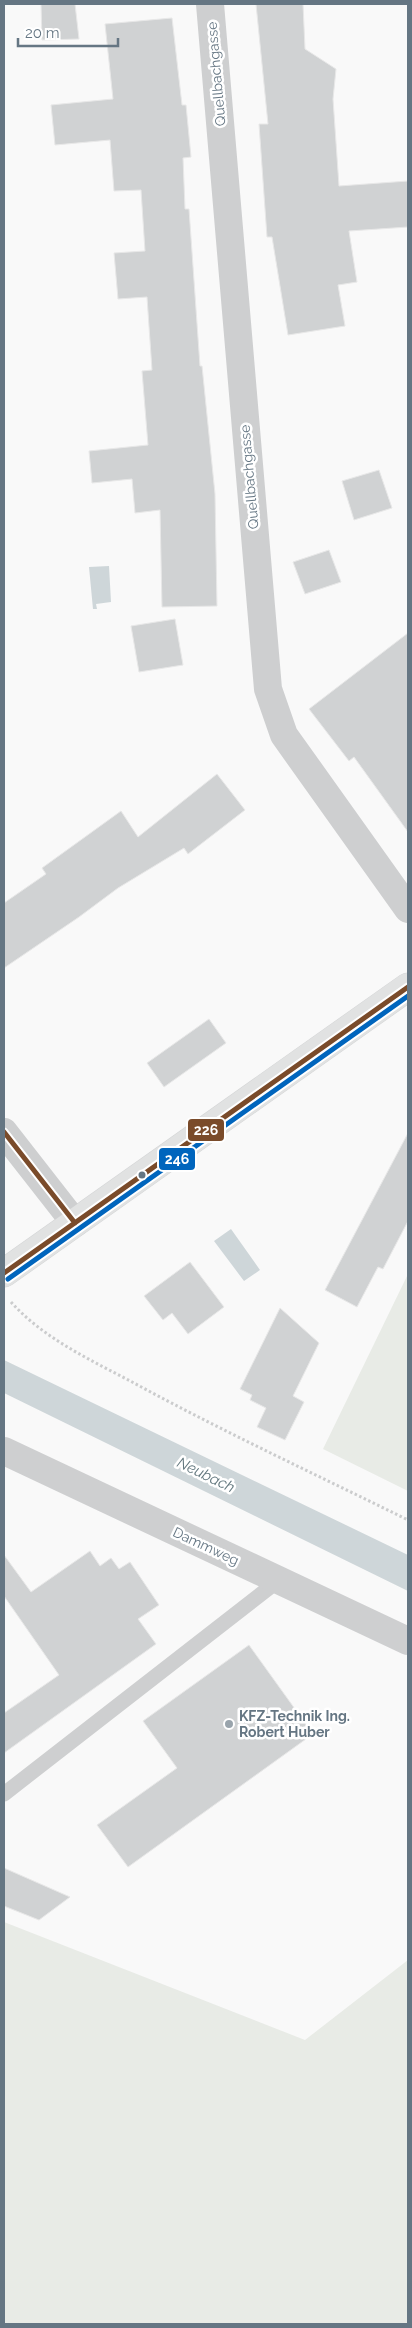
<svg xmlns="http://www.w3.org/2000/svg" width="412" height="2328" font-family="Raleway,sans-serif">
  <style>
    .green { fill: #e8ebe6 }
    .water { fill: #ced6d9 }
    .building { fill: #d0d2d3; stroke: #e8e8e8 }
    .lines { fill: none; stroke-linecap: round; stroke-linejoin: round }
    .secondary-casing { stroke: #d5d6d7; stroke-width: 29 }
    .path { stroke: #cbcccd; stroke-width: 3; stroke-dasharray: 2.5 2.5; stroke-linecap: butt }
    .lane { stroke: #cecfd0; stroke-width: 15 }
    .street { stroke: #cecfd0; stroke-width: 28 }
    .secondary { stroke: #e1e2e2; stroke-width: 28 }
    .bus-1-casing { stroke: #fff; stroke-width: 9 }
    .bus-2-casing { stroke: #fff; stroke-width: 9 }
    .bus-1 { stroke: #7a4b2a; stroke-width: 5 }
    .bus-2 { stroke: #0065bd; stroke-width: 5 }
    .bus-dot { fill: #657683; stroke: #fff; stroke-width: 2 }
    .poi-dot { fill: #99a4ac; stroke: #fff; stroke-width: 2 }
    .labels { text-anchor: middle; stroke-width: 5; stroke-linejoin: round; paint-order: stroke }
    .street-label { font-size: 14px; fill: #657683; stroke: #fff }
    .poi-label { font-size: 14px; font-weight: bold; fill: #657683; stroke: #fff; text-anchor: start }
    .water-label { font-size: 15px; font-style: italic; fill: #60757c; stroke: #fff }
    .line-badge { stroke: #fff; stroke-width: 2 }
    .badge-label { font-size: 14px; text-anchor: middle; font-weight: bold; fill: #fff }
  </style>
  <rect width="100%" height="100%" fill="#f9f9f9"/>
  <path class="green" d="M408,1274V1491L323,1449Z
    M4,1922L305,2040L408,1960V2324H4Z"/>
  <path class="water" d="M109,566L111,602L96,604L97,609H93L89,567Z
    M231,1229L260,1270L244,1281L214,1241Z
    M4,1360L408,1555V1591L4,1393Z"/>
  <path class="building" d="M41,4H75L79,39L42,40Z
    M256,4H303L305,49L336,69L333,99L339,186L408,181V227L349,231L357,282L338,285L345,326L288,335L272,237H267L259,124H268Z
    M172,18L182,105H186L191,157L183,158L185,209H189L200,366H202L215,494L217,606L162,607L160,510L135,513L132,479L92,483L89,451L148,445L142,371L152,370L147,297L118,299L114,253L145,251L141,190L114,191L110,140L55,145L51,105L113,99L105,24Z
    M379,470L392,508L354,520L342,481Z
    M329,550L341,582L305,594L293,562Z
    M175,619L183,665L139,672L131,626Z
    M408,633V832L354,757L349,761L309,709Z
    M217,774L245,810L188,854L184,848L118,888L79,917L4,968V903L46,874L42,868L121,811L138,837Z
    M209,1019L226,1043L164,1087L147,1063Z
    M408,1133V1221L383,1269L378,1267L357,1307L325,1290Z
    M190,1262L224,1307L188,1334L172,1313L163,1320L144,1296Z
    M280,1308L319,1343L293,1396L304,1402L285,1440L257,1427L266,1408L250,1400L252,1395L240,1389Z
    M90,1551L100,1566L111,1558L119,1569L130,1562L159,1605L138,1619L156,1644L4,1753V1713L59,1675L4,1596V1555L31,1592Z
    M249,1645L313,1734L128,1867L97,1825L177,1768L143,1721Z
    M4,1868L70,1897L39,1920L4,1906Z"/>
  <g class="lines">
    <defs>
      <path id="secondary" d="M4,1273L408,987"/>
    </defs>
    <use href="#secondary" class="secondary-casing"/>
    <path class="path" d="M11,1302C44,1339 91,1360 134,1383C224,1432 317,1475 408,1520"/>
    <path class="lane" d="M4,1794L279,1580"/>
    <path class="street" d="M210,4L268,689L284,735L408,909
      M4,1132L75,1223
      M4,1451L408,1641"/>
    <use href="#secondary" class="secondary"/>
    <defs>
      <path id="bus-1" d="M4,1132L75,1223
        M4,1273L408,987"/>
      <path id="bus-2" d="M8,1279L408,996"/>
    </defs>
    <use href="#bus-1" class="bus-1-casing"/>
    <use href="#bus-2" class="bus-2-casing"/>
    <use href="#bus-1" class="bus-1"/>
    <use href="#bus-2" class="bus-2"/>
  </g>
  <circle class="bus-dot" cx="142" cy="1175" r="4.5"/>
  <circle class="poi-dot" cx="229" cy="1724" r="5"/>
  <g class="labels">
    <g class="street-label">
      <text transform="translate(216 74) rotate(-95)" y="5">Quellbachgasse</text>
      <text transform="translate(249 477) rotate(-95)" y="5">Quellbachgasse</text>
      <text transform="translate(206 1546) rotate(25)" y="5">Dammweg</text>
    </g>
    <g class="poi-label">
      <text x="239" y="1721">KFZ-Technik Ing.<tspan x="239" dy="16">Robert Huber</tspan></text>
    </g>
    <g class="water-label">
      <text transform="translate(206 1475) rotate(26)" y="5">Neubach</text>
    </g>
  </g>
  <g class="line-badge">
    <rect x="187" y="1118" width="38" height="24" rx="5" fill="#7a4b2a"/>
    <rect x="158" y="1147" width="38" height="24" rx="5" fill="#0065bd"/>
  </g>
  <g class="badge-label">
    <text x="206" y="1135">226</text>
    <text x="177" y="1164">246</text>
  </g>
  <rect width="412" height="2328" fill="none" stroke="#657683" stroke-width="10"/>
  <path d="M18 38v8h100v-8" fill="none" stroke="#657683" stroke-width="2.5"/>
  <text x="25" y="38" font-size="15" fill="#657683" stroke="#ffffff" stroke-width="4" paint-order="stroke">20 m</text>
</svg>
